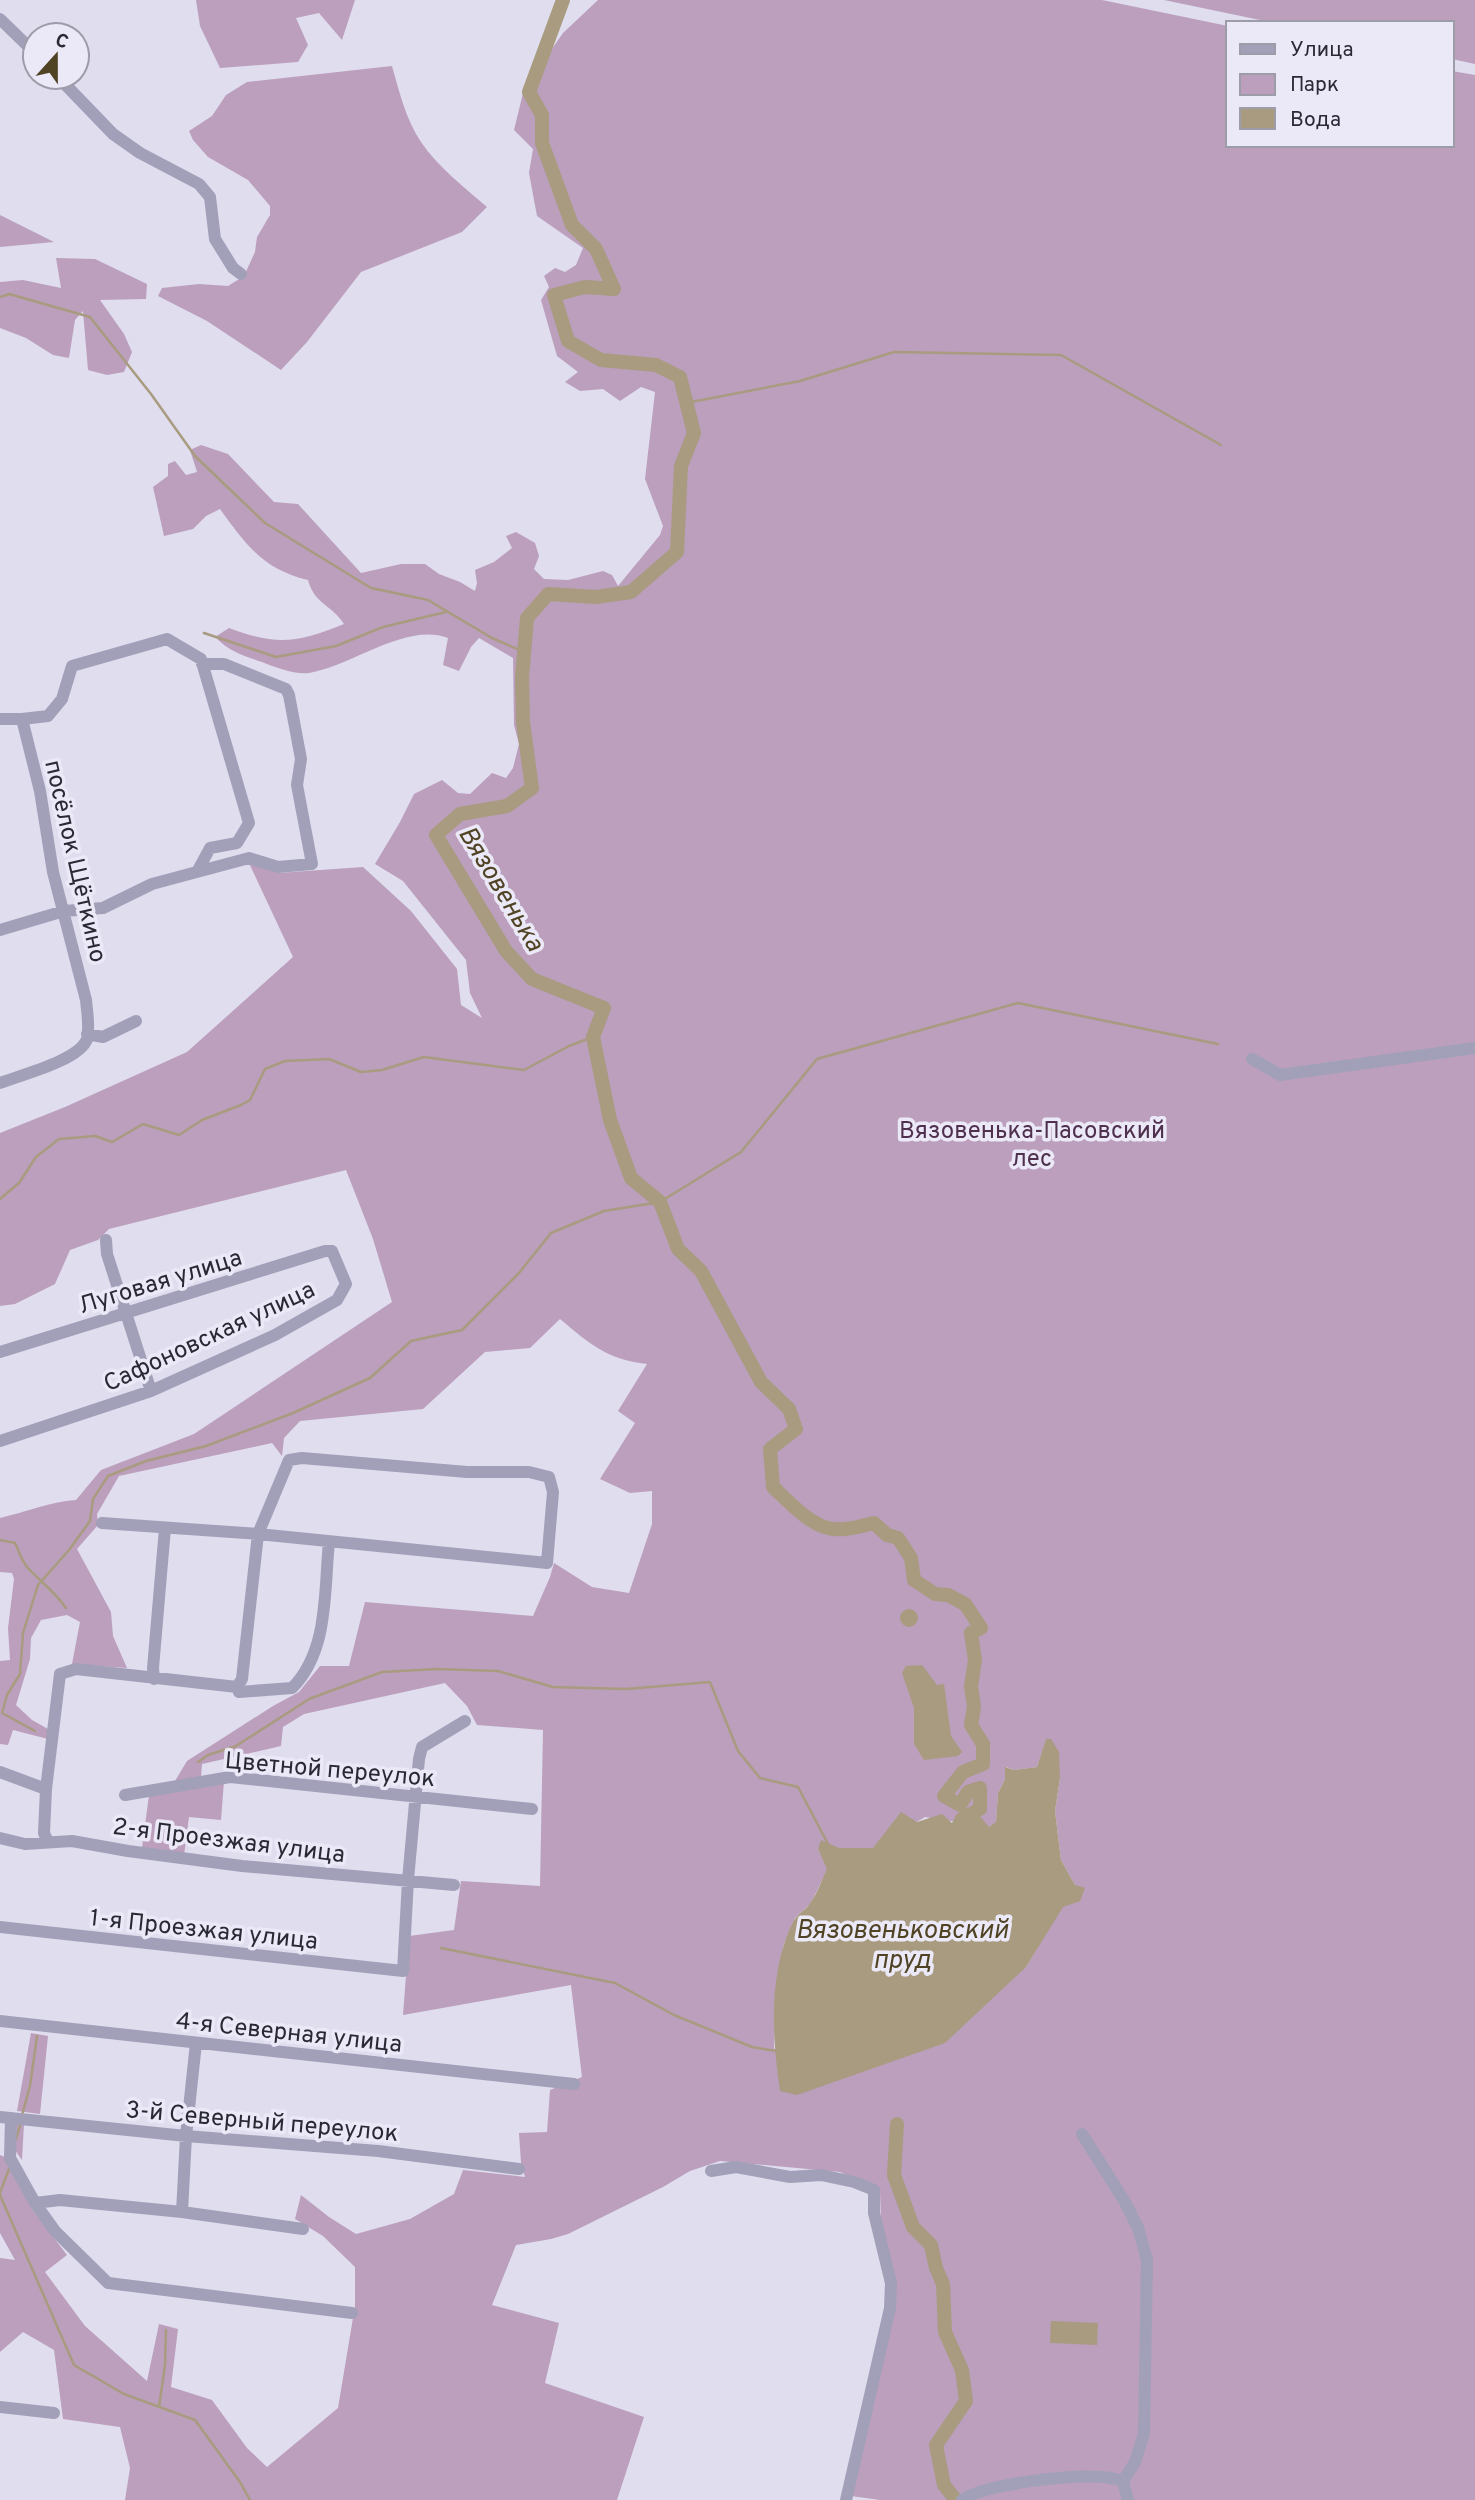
<svg xmlns="http://www.w3.org/2000/svg" width="1475" height="2500" font-family="Overpass,sans-serif">
  <style>
    .green { fill: #bb9fbc; fill-rule: evenodd }
    .water { fill: #a89b7f }
    .lines { fill: none; stroke-linecap: round; stroke-linejoin: round }
    .stream { stroke: #a89b7f; stroke-width: 2.5 }
    .river { stroke: #a89b7f; stroke-width: 14 }
    .minor { stroke: #a2a0b9; stroke-width: 12 }
    .labels { text-anchor: middle; stroke-width: 7; stroke-linejoin: round; paint-order: stroke }
    .street-label { font-size: 24px; fill: #292934; stroke: #ebe8f7 }
    .park-label { font-size: 24px; fill: #4f304e; stroke: #ebe8f7 }
    .water-label { font-size: 26px; font-style: italic; fill: #504324; stroke: #ebe8f7 }
  </style>
  <rect width="100%" height="100%" fill="#e0ddef"/>
  <path class="green" d="M196,0H355L342,40L319,13L296,18L308,45L298,62L220,68L200,26Z
    M598,0H1102L1228,26V145H1452V71L1475,75V2500H880L851,2496L896,2282L881,2223L880,2191L840,2172L720,2161L690,2171L663,2187L568,2234L551,2239L516,2245L492,2305L559,2323L545,2383L644,2417L617,2500H125L130,2468L120,2427L63,2419L54,2350L23,2332L0,2352V2258L15,2260L0,2233V2155L5,2157L32,2209L67,2255L45,2272L85,2326L147,2381L159,2324L178,2329L171,2387L212,2400L247,2448L267,2467L338,2408L355,2306V2267L323,2236L295,2219L301,2195L329,2217L356,2234L410,2219L454,2194L463,2170L525,2177L521,2163L519,2133L547,2132L550,2090L582,2077L571,1985L403,2015L409,1936L454,1930L461,1881L540,1886L543,1730L477,1725L467,1706L445,1683L304,1714L283,1727L281,1746L202,1764L201,1778L175,1781L187,1761L273,1706L299,1692L320,1666H349L365,1602L533,1616L550,1577L554,1563L592,1587L629,1593L652,1524V1491L630,1493L600,1479L635,1423L618,1411L647,1364C606,1359 590,1344 560,1319L530,1348L485,1352L423,1409L300,1421L284,1438L282,1456L272,1443L119,1476L97,1514L98,1525L77,1549L111,1612L113,1636L127,1668L72,1664L80,1622L67,1615L41,1620L31,1638L30,1659L16,1705L32,1720L48,1729V1739L13,1730L8,1745L0,1744V1661L10,1660L8,1628L14,1579L12,1573L0,1572V1518C26,1512 49,1502 76,1500L101,1470L194,1434L392,1302L373,1239L346,1170L109,1229L98,1240L70,1250L55,1284L15,1304L0,1306V1133L65,1107L187,1052L293,957L248,861L278,873L363,867L411,911L457,969L461,1005L482,1018L470,993L466,960L403,881L375,864L400,822L414,794L442,780L458,793L470,794L492,773L506,778L513,768L519,744L514,725L513,658L479,638L471,647L459,671L443,665L448,638C406,622 352,666 309,673C296,675 274,667 262,662C243,656 229,651 215,637L229,628C278,646 296,643 344,624C330,603 315,605 308,580C263,569 246,545 220,509L206,516L193,529L164,536L153,487L168,476V464L175,461L186,475L197,472L190,450L201,445L228,454L274,502L298,504L361,573L401,564H425L439,574L460,582L475,591L477,583L475,570L494,562L512,548L506,536L516,532L535,543L539,556L534,569L544,579L568,580L603,571L612,575L618,586L660,535L663,526L645,479L655,392L641,387L620,401L603,389L580,391L565,382L578,372L557,356L541,300L549,287L544,276L555,268L565,272L576,265L583,248L537,216L529,173L533,149L514,130L524,89L563,33ZM1046,1740L1060,1778L1055,1811L1061,1860L1075,1885L1026,1967L774,2049L777,1976L784,1944L795,1918L811,1903L828,1868L818,1849L873,1848L925,1817L989,1827L996,1823L998,1793L1005,1779L1006,1767L1014,1770L1037,1767Z
    M1164,0H1475V64L1452,59V23H1275Z
    M392,66C399,91 406,120 421,142C438,167 464,187 487,207L462,232L361,272L307,342L281,370L207,321L158,296L162,288L199,284L228,286L244,276L255,252L257,237L270,215V206L248,180L208,157L193,140L189,131L212,116L226,95L247,82Z
    M0,215L54,242L0,247Z
    M56,258L95,259L147,284L146,299L100,300L124,334L132,352L124,372L107,375L88,370L83,311L75,320L69,358L53,355L26,338L0,328V282L23,280L61,288Z
    M224,1781L221,1820L189,1817L184,1855L142,1848L149,1795Z
    M31,2033L48,2036L40,2114L17,2111Z
    M13,2122L24,2124L22,2160L12,2146Z"/>
  <path class="water" d="M900 1618a9 9 0 1 1 18 0a9 9 0 1 1-18 0Z
    M922,1665L937,1685L944,1684L951,1736L962,1752L958,1756L924,1760L914,1744V1708L902,1673L906,1666Z
    M1046,1739H1051L1059,1752L1060,1778L1055,1811L1061,1860L1075,1885L1085,1888L1080,1901L1063,1907L1026,1967L945,2043L797,2095L780,2091C772,2036 768,1973 793,1922C797,1914 806,1910 811,1902C818,1892 822,1879 827,1869L818,1849L821,1840L839,1848H873L901,1812L917,1822L942,1814L952,1823L957,1814L972,1807L989,1827L996,1822L998,1793L1005,1779V1767L1014,1770L1037,1767Z
    M1051,2321L1098,2323L1097,2345L1050,2343Z"/>
  <g class="lines">
    <path class="stream" d="M0,297L9,294L90,317L151,394L195,456L265,523L371,588L428,600L492,638L524,652
      M686,403L800,381L894,352L1061,355L1221,445
      M204,633L276,657L336,646L383,627L446,612
      M0,1199L19,1183L36,1157L59,1139L95,1136L112,1142L143,1124L179,1135L202,1120L241,1105L250,1100L265,1069L285,1061L329,1059L361,1072L382,1070L424,1057L524,1070L569,1046L593,1037
      M0,1540L15,1543C19,1551 22,1562 28,1568C41,1582 55,1592 66,1608
      M35,1731L2,1713L7,1695L20,1674L23,1633L38,1585L69,1550L90,1521L93,1499L108,1476L146,1461L206,1446L293,1413L370,1378L411,1341L462,1330L519,1273L551,1233L604,1211L660,1202L741,1152L817,1059L1018,1003L1218,1044
      M198,1762L208,1755L236,1746L309,1699L382,1672L437,1669L498,1671L553,1687L626,1689L710,1682L738,1751L760,1778L798,1787L828,1844
      M441,1948L615,1983L674,2015L752,2047L776,2051
      M22,2115L30,2086L37,2036
      M16,2139L21,2122
      M0,2193L10,2166
      M0,2195L74,2365L124,2394L195,2420L240,2482L250,2500
      M159,2407L165,2365L166,2330"/>
    <path class="river" d="M563,0L529,92L542,115V143L572,225L596,249L614,289L585,287L554,295L568,341L601,360L656,365L680,377L694,433L681,466L677,552L631,592L596,597L548,594L527,618L522,677L523,722L532,788L507,806L460,814L436,835L506,951L532,979L604,1008L593,1037L610,1120L631,1178L660,1202L678,1249L701,1271L761,1382L789,1409L796,1429L770,1449L773,1487C787,1500 809,1524 828,1528C843,1532 860,1526 874,1523L887,1535L898,1538L911,1558L914,1580L935,1594L948,1595L965,1604L981,1628L971,1633L975,1660L971,1686L974,1707L971,1725L983,1744V1764L963,1772L944,1796L960,1805L968,1792L980,1788V1809L962,1819L963,1821
      M897,2124L894,2175L913,2227L931,2245L936,2268L943,2284L945,2332L962,2370L966,2401L936,2445L944,2485L956,2500"/>
    <path class="minor" d="M0,19L35,53
      M58,77L113,134L140,153L199,184L210,197L215,239L233,268L241,274
      M0,719H22L40,791L53,872L86,1000C87,1012 90,1027 87,1039C80,1060 21,1075 0,1083
      M22,719L48,716L62,699L72,666L167,639L201,659L249,823L237,843L210,848L197,872
      M0,930L64,911L103,908L152,884L249,858L278,867L312,864L297,785L301,759L289,695L286,689L224,664H202
      M87,1034L103,1037L136,1021
      M1252,1059L1280,1075L1475,1048
      M106,1240L107,1254L151,1391
      M0,1352L325,1251H332L346,1284L337,1300L275,1335L151,1391L0,1441
      M102,1523L258,1534L547,1563L553,1492L549,1477L529,1472H467L302,1458L289,1460L258,1534L242,1679L237,1687
      M154,1679L153,1668L165,1528
      M237,1687L239,1692L292,1688C329,1651 324,1591 329,1542
      M0,1772L46,1789
      M125,1795L230,1777L532,1809
      M0,1838L25,1844L72,1841L128,1851L242,1866L454,1885
      M48,1842L44,1833L46,1789L60,1674L76,1669L237,1687
      M0,1927L403,1971L408,1880L419,1759L422,1747L465,1721
      M0,2021L574,2084
      M0,2117L186,2136L378,2151L519,2169
      M11,2118L10,2158L35,2203L55,2231L108,2283L352,2313
      M1082,2134L1125,2202L1138,2228L1147,2260L1144,2434L1135,2462L1123,2481
      M711,2171L736,2167L790,2177L821,2175L854,2182L874,2190V2213L891,2283L890,2308L846,2500
      M35,2203L60,2200L182,2212L303,2229
      M182,2212L186,2136L196,2043
      M0,2407L54,2413
      M962,2500C988,2483 1069,2475 1101,2477C1109,2477 1116,2479 1123,2481L1128,2500"/>
  </g>
  <g class="labels">
    <g class="street-label">
      <text transform="translate(76 861) rotate(77)" y="8">посёлок Щёткино</text>
      <text transform="translate(160 1281) rotate(-17)" y="8">Луговая улица</text>
      <text transform="translate(209 1336) rotate(-25)" y="8">Сафоновская улица</text>
      <text transform="translate(330 1769) rotate(5)" y="8">Цветной переулок</text>
      <text transform="translate(229 1840) rotate(7)" y="8">2-я Проезжая улица</text>
      <text transform="translate(204 1929) rotate(6)" y="8">1-я Проезжая улица</text>
      <text transform="translate(289 2032) rotate(6)" y="8">4-я Северная улица</text>
      <text transform="translate(262 2121) rotate(5)" y="8">3-й Северный переулок</text>
    </g>
    <g class="park-label">
      <text x="1032" y="1138">Вязовенька-Пасовский<tspan x="1032" dy="28">лес</tspan></text>
    </g>
    <g class="water-label">
      <text transform="translate(502 888) rotate(59)" y="9">Вязовенька</text>
      <text x="902" y="1938">Вязовеньковский<tspan x="902" dy="30">пруд</tspan></text>
    </g>
  </g>
  <rect x="1226" y="21" width="228" height="126" fill="#ebe8f7" stroke="#9d9ca9" stroke-width="2"/>
  <rect x="1240" y="44" width="35" height="10" fill="#a2a0b9" stroke="#9d9ca9" stroke-width="2"/>
  <text x="1290" y="56" font-size="21" fill="#292934">Улица</text>
  <rect x="1240" y="74" width="35" height="21" fill="#bb9fbc" stroke="#9d9ca9" stroke-width="2"/>
  <text x="1290" y="91" font-size="21" fill="#292934">Парк</text>
  <rect x="1240" y="108" width="35" height="21" fill="#a89b7f" stroke="#9d9ca9" stroke-width="2"/>
  <text x="1290" y="126" font-size="21" fill="#292934">Вода</text>
  <g transform="translate(56 56) rotate(21)"><circle r="33" fill="#ebe8f7" stroke="#9d9ca9" stroke-width="2"/>
  <path d="M0-5L12 26L0 18L-12 26Z" fill="#504324"/>
  <text y="-10" font-size="19" font-weight="bold" text-anchor="middle" fill="#292934">С</text>
  </g>
</svg>
